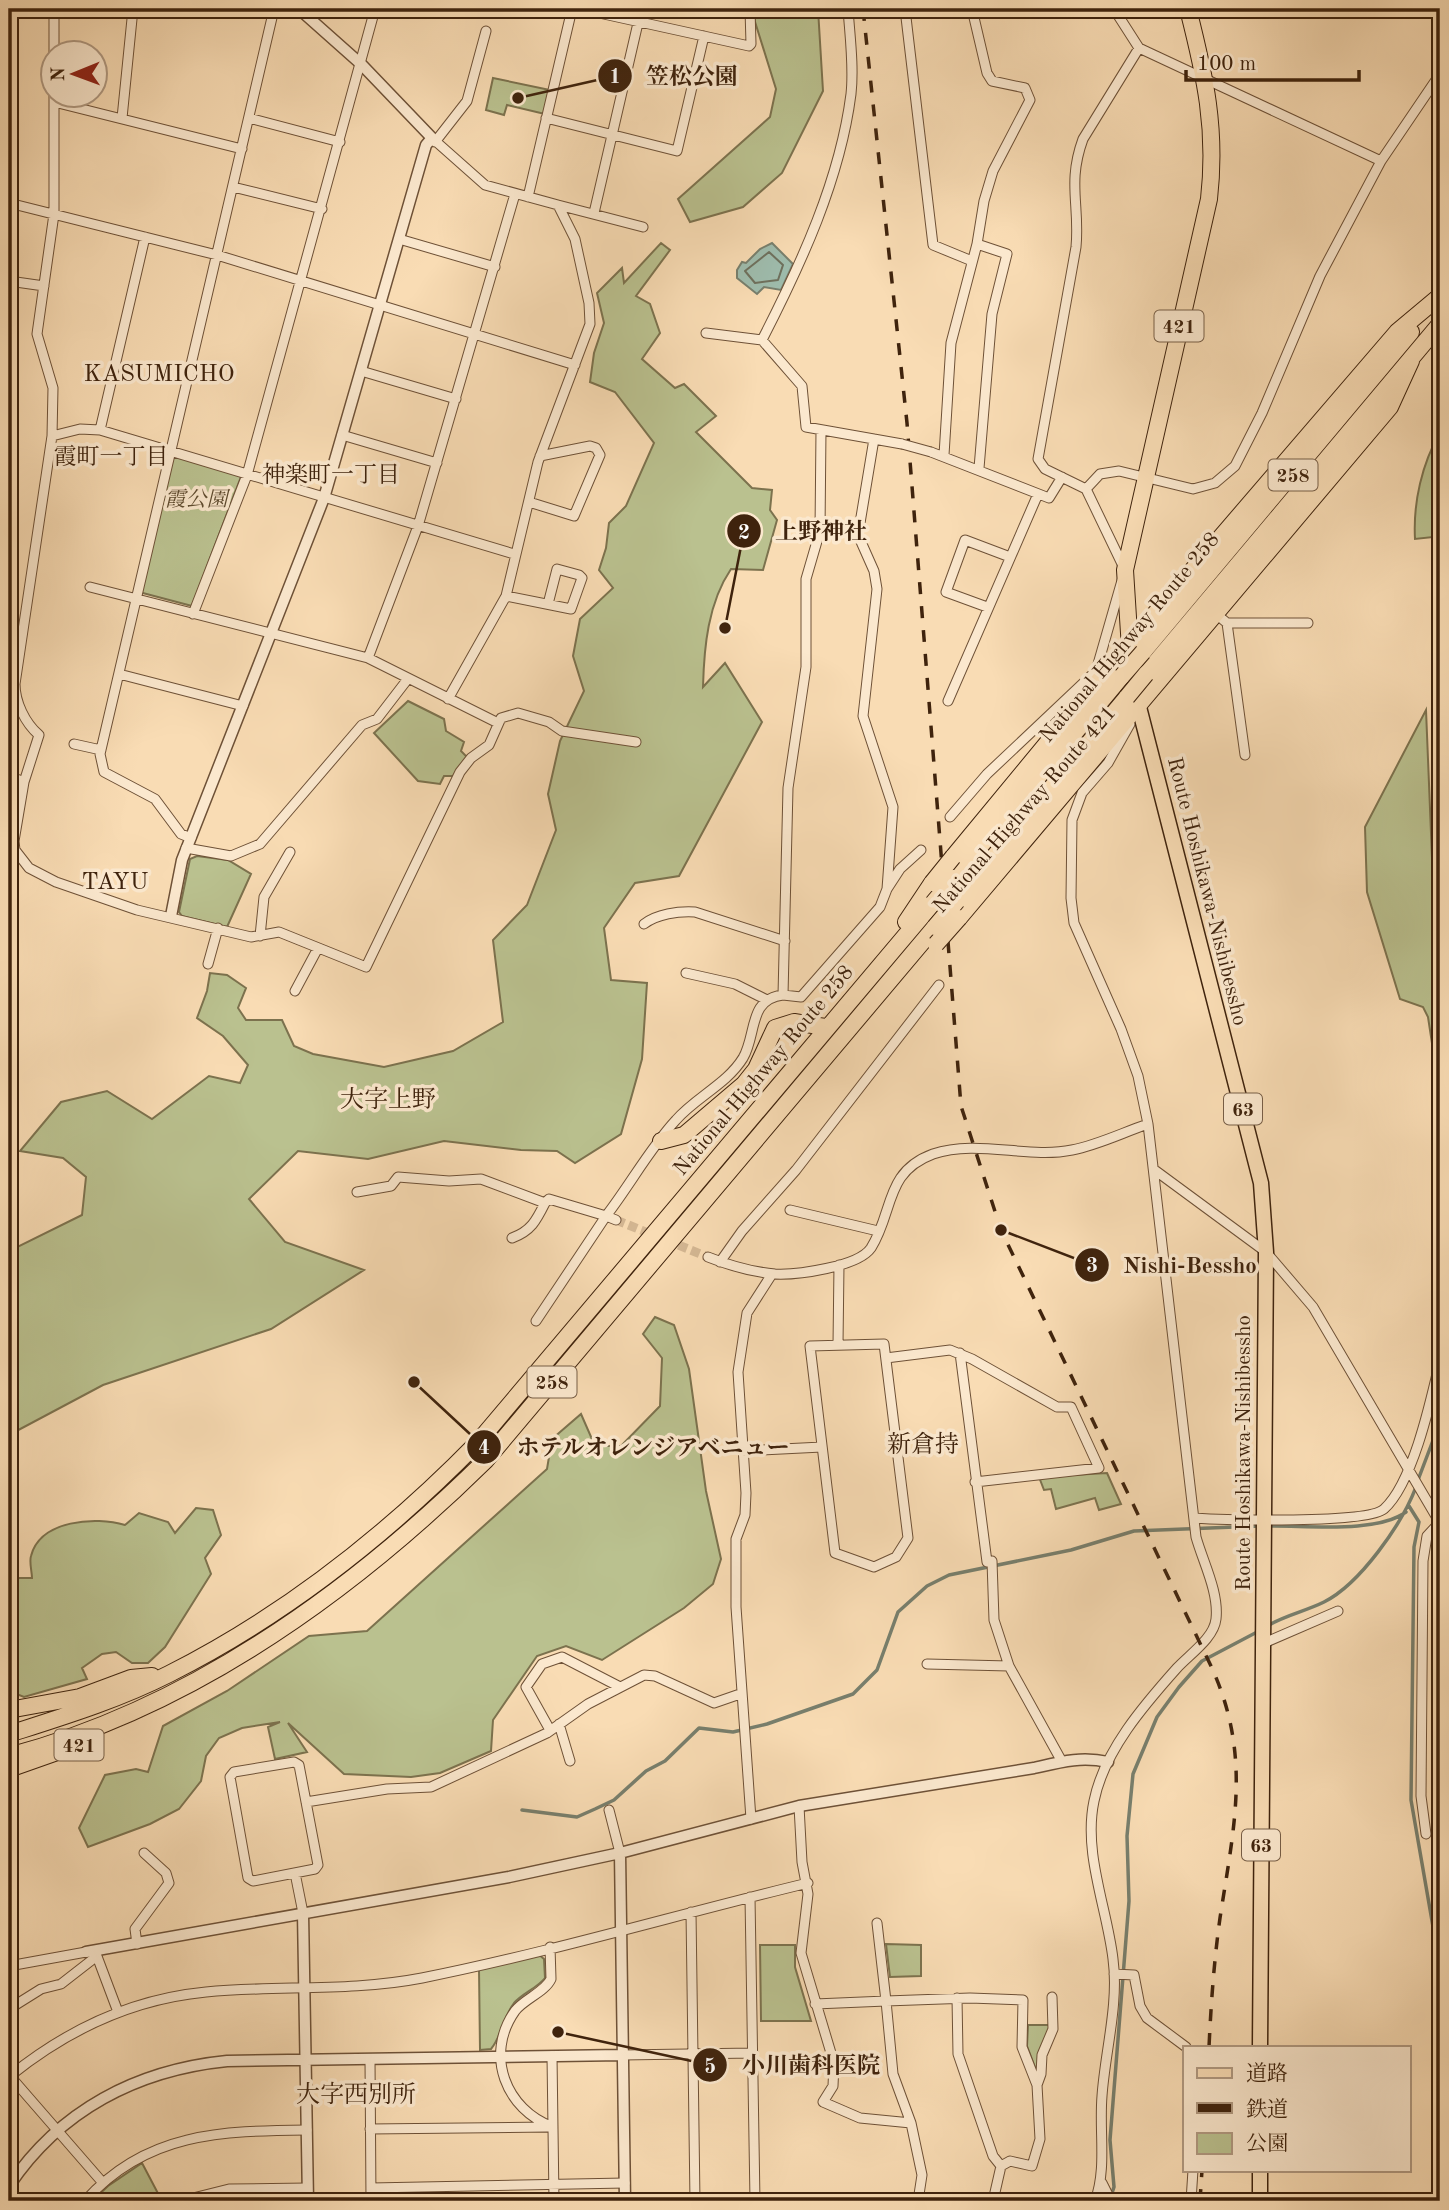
<svg xmlns="http://www.w3.org/2000/svg" width="1449" height="2210" font-family="'Old Standard TT','Noto Serif JP',serif">
  <style>
    .green { fill: #bac18f; stroke: #7c724e; stroke-width: 2 }
    .water { fill: #9ebcad; stroke: #787f6d; stroke-width: 2 }
    .lines { fill: none; stroke-linecap: round; stroke-linejoin: round }
    .shore { stroke: #6e705d; stroke-width: 2 }
    .stream { stroke: #787f6d; stroke-width: 3.5 }
    .minor-tunnel { stroke: #d4b793; stroke-width: 9; stroke-dasharray: 9 4.5; stroke-linecap: butt }
    .minor-casing { stroke: #6e5137; stroke-width: 11 }
    .tertiary-casing { stroke: #6e5137; stroke-width: 13 }
    .primary-casing { stroke: #3f230d; stroke-width: 17 }
    .trunk-casing { stroke: #3f230d; stroke-width: 18 }
    .minor { stroke: #fbe8ce; stroke-width: 9 }
    .tertiary { stroke: #fbe8ce; stroke-width: 10 }
    .primary { stroke: #f9dcb4; stroke-width: 14 }
    .trunk { stroke: #f9dcb4; stroke-width: 16 }
    .rail { stroke: #3f230d; stroke-width: 3.5; stroke-dasharray: 12 12; stroke-linecap: butt }
    .minor-bridge-casing { stroke: #6e5137; stroke-width: 11; stroke-linecap: butt }
    .trunk-bridge-casing { stroke: #3f230d; stroke-width: 18; stroke-linecap: butt }
    .minor-bridge { stroke: #fbe8ce; stroke-width: 9 }
    .trunk-bridge { stroke: #f9dcb4; stroke-width: 16 }
    .labels { text-anchor: middle; stroke-width: 7; stroke-linejoin: round; paint-order: stroke }
    .shield { fill: #fbe8ce; stroke: #775e47; stroke-width: 2 }
    .shield-label { font-size: 19px; font-weight: bold; fill: #3f230d }
    .park-label { font-size: 21px; font-style: italic; fill: #5e4a2e; stroke: #fbe8ce }
    .street-label { font-size: 21px; fill: #3f230d; stroke: #fbe8ce }
    .neighbourhood-label { font-size: 23px; fill: #3f230d; stroke: #fbe8ce }
    .quarter-label { font-size: 24px; fill: #3f230d; stroke: #fbe8ce }
    .leader { fill: none; stroke: #3f230d; stroke-width: 2.5 }
    .callout-dot { fill: #3f230d; stroke: #fbe8ce; stroke-width: 2.5 }
    .mark-label { font-size: 21px; text-anchor: middle; font-weight: bold; fill: #fff }
    .callout-label { font-size: 23px; text-anchor: middle; font-weight: bold; fill: #3f230d; stroke: #fbe8ce; stroke-width: 7; stroke-linejoin: round; paint-order: stroke }
  </style>
  <rect width="100%" height="100%" fill="#f9dcb4"/>
  <filter id="stains"><feTurbulence type="fractalNoise" baseFrequency=".00286" numOctaves="4"/><feColorMatrix values="0 0 0 0 .2 0 0 0 0 .09 0 0 0 0 .02 0 0 0 .5 -.17"/></filter>
  <radialGradient id="worn" r=".72"><stop offset=".6" stop-color="#630" stop-opacity="0"/><stop offset="1" stop-color="#630" stop-opacity=".3"/></radialGradient>
  <path class="green" d="M751,9H818L823,91L782,173L743,207L690,222L678,199L770,117L776,89Z
    M493,78L550,90L545,114L507,105L504,115L486,110Z
    M661,243L670,250L636,296L650,304L660,333L642,359L675,388L684,384L716,416L696,432L752,488L772,490L770,510L777,520L763,570L731,569C708,603 704,647 703,687L725,663L762,722L679,876L635,883L604,928L611,980L647,983L642,1059L621,1134L575,1163L557,1151L521,1150L444,1141L368,1159L298,1151L249,1199L285,1242L364,1270L271,1329L103,1385L9,1435V1251L82,1215L86,1177L63,1158L20,1151L61,1102L107,1091L152,1119L209,1076L240,1083L248,1065L223,1036L197,1018L207,991L210,973L227,975L246,988L238,1008L246,1020H282L294,1046L313,1054L384,1067L453,1051L503,1022L493,940L527,905L556,830L548,794L560,741L584,691L573,656L580,619L613,588L599,570L606,548L609,523L626,506L654,443L615,392L590,382L594,353L604,323L597,293L622,268L624,283Z
    M1440,432V542L1433,537L1415,539C1413,502 1422,464 1440,432Z
    M172,455L242,474L192,606L139,592Z
    M408,701L444,719L446,731L464,742L461,751L467,757L453,776H444L440,784L418,781L374,733Z
    M1426,710L1440,1055L1433,1050L1428,1017L1423,1007L1400,999L1367,892L1365,827Z
    M197,856L228,860L251,874L227,927L182,916L179,912L190,859Z
    M655,1317L674,1325L689,1369L706,1491L721,1559L713,1584L684,1608L602,1660L566,1646L537,1656L493,1720L491,1751L440,1773L411,1777L344,1774L288,1723L307,1752L275,1759L268,1727L280,1722L242,1728L219,1738L206,1756L201,1781L179,1809L150,1824L88,1847L79,1828L105,1775L136,1769L148,1772L163,1726L227,1691L309,1636L367,1631L547,1469L552,1439L581,1414L595,1446H621L660,1406L662,1358L643,1334Z
    M1107,1473L1121,1504L1099,1510L1095,1498L1056,1509L1051,1489L1044,1490L1039,1477Z
    M196,1508L213,1510L221,1535L205,1558L211,1574L165,1647L148,1663H132L116,1652L102,1654L82,1668L87,1679L24,1697L9,1691V1585L19,1578H32C32,1572 29,1562 31,1556C40,1520 96,1516 125,1525L139,1513L168,1522L175,1533Z
    M886,1944L921,1945V1976L890,1977Z
    M760,1945H795V1967L811,2021H761Z
    M538,1954L544,1959L545,1978C537,1988 523,1993 514,2003C503,2017 502,2036 491,2049L480,2050L479,1969Z
    M1028,2025H1049L1051,2028L1036,2070L1027,2046Z
    M142,2163L162,2201H92L108,2186Z"/>
  <path class="water" d="M772,243L793,264L781,290L764,287L757,294L737,278V270L742,262L746,263L760,249Z"/>
  <g class="lines">
    <path class="shore" d="M769,252L783,265L778,280L755,283L745,271Z"/>
    <path class="stream" d="M1418,1480L1440,1422
      M1409,1506L1419,1522L1414,1547L1411,1800L1440,1967
      M1268,1526C1305,1525 1376,1534 1406,1512
      M1269,1625C1286,1615 1306,1611 1324,1602C1360,1584 1402,1524 1416,1487
      M522,1810L577,1817L595,1809L614,1800L646,1771L665,1761L699,1728L733,1732L767,1724L853,1694L877,1670L898,1612L927,1586L949,1575L1071,1550L1134,1531L1260,1526
      M1111,2196L1114,2187L1110,2140L1129,1901L1127,1836L1133,1774L1157,1717L1179,1687L1202,1661L1259,1631"/>
    <path class="minor-tunnel" d="M616,1220L708,1257"/>
    <defs>
      <path id="minor" d="M54,9V52
        M581,9L749,46L751,44L750,9
        M905,9L933,245L972,261
        M1114,9L1139,48L1381,161
        M54,102L242,149
        M122,118L133,9
        M249,118L340,142
        M546,118L677,151L704,36
        M432,138L485,185L558,205L575,239L589,303L590,324L538,462L506,596L448,699
        M435,142L467,101L486,31
        M233,187L322,209
        M528,197L572,9
        M9,203L217,255L575,365
        M558,205L643,227
        M594,213L638,23
        M399,239L495,267
        M977,244L1007,254L992,314L979,468
        M9,281L44,286
        M706,333L762,340L802,386L806,427L902,444
        M762,340C801,264 840,180 851,94C854,67 850,37 848,9
        M361,371L456,399
        M100,430L145,237
        M342,435L437,463
        M52,436L80,429L100,430L514,554
        M874,439L858,535L874,571L877,589L863,716L893,807L887,889
        M931,452L1049,498L1062,477
        M944,455L951,343L977,244L984,201L993,171L1030,100L1025,88L992,81L987,73L972,9
        M1086,489L1100,474L1119,471L1193,489L1215,483L1235,466L1262,413L1320,276L1381,161L1440,74
        M529,502L574,516L600,455L596,448L590,446L540,456
        M90,587L368,658L498,723
        M506,596L571,609L582,578L579,575L557,569L548,604
        M987,607L946,592L965,540L1010,557
        M1215,613L1227,623L1245,755
        M193,614L247,475L375,9
        M1227,623H1308
        M368,658L418,526L515,194
        M119,674L243,706
        M948,701L1038,494
        M74,744L101,750
        M9,776L24,782L14,841L15,850L29,868L56,882L137,910L251,937L279,932L366,967L460,772L471,758L489,745L501,718L518,713L549,722L562,731L636,742
        M24,782L39,735C25,723 15,702 15,684L52,436L53,388L37,334L54,214V94
        M950,817L987,774L1096,671L1125,570L1086,489L1045,469L1038,459L1076,247C1080,205 1067,183 1083,139L1139,48
        M1439,823L1440,887
        M191,838L181,834L155,799L104,772L100,754L274,9
        M186,848L231,856L260,844L362,725L377,719L407,680
        M644,924C657,914 678,911 695,912L785,941
        M260,936L264,897L290,852
        M208,964L218,928
        M686,973L735,984L767,1000
        M295,991L318,948
        M783,995L801,997L880,907L887,889L900,869L921,850
        M1156,1171L1266,1252L1313,1307L1440,1523
        M357,1192L391,1186L398,1177L449,1181L481,1179L545,1203L549,1199L606,1216L536,1321
        M790,1210L878,1231
        M616,1220L606,1216C630,1185 650,1148 676,1120C696,1097 727,1084 743,1058C757,1034 748,999 783,995L788,788L806,667V579L820,531L821,430
        M512,1238C531,1231 536,1221 545,1203
        M708,1257C728,1265 753,1272 775,1274C797,1275 858,1267 871,1248C894,1212 884,1172 933,1154C977,1139 1028,1159 1072,1150C1098,1145 1124,1132 1148,1124
        M720,1262L742,1231L796,1170L939,985
        M884,1344L908,1538L896,1557L874,1567L835,1553L810,1346Z
        M838,1345L839,1265
        M960,1353L987,1562
        M886,1358L950,1350L972,1359L1057,1407H1071L1099,1468L975,1482
        M742,1451L822,1447
        M1194,1518C1223,1520 1367,1524 1384,1509C1413,1483 1431,1400 1440,1361
        M992,1561L994,1620L1009,1666L1061,1760
        M1264,1643L1338,1611
        M927,1664L1009,1666
        M559,1724L570,1761
        M550,1730L526,1687L542,1664L562,1657L620,1687
        M294,1762L299,1765L318,1865L315,1869L253,1881L248,1878L230,1777L234,1772Z
        M306,1802L387,1789L431,1787L547,1733L588,1704L644,1675L655,1676L714,1703L740,1694
        M799,1806L802,1862L808,1894L801,1953L834,2063L833,2086L823,2102L860,2118L911,2123
        M609,1810L620,1853
        M751,1819L736,1607V1539L745,1515L746,1493L738,1372L747,1313L772,1274
        M1426,1834L1421,1796L1423,1561L1427,1536L1440,1522
        M295,1873L303,1913
        M750,1897L755,2201
        M691,1912L695,2201
        M877,1923L886,2001L970,1998L1023,2000L1022,2047L1037,2085L1040,2139L1032,2166L1010,2161L1001,2166
        M137,1944L135,1929L169,1883L166,1873L144,1853
        M550,1947L551,1979C545,1992 524,1999 515,2011C484,2055 506,2110 553,2127
        M95,1951L118,2012
        M9,1966L86,1952
        M1114,1974L1134,1975L1140,2006L1147,2018L1186,2047
        M957,1998L958,2054L993,2156L1001,2166L993,2201
        M815,2004L886,2001L893,2074L911,2123L922,2175L918,2201
        M9,2009L41,1989L61,1984L97,1956
        M622,2055L753,2053
        M552,2056L554,2201
        M370,2059L371,2201
        M1037,2085L1041,2074L1042,2055L1053,2029L1052,1997
        M370,2129L548,2127
        M103,2183L10,2076C67,2030 132,1999 206,1992C278,1985 350,1992 422,1978C552,1952 679,1914 808,1883
        M1102,2183L1111,2201
        M371,2188L625,2183
        M85,2201C146,2132 222,2131 307,2130
        M181,2201L229,2189L307,2188
        M1095,2201C1107,2168 1099,2132 1102,2096C1105,2052 1119,2004 1113,1959C1107,1908 1083,1853 1094,1801C1104,1751 1144,1705 1177,1668C1190,1654 1214,1638 1216,1619C1219,1592 1203,1562 1196,1537L1148,1124L1138,1076L1121,1029L1074,923L1071,898L1072,820L1082,793L1108,763L1130,724
        M1191,2201L1193,2170"/>
      <path id="tertiary" d="M171,916L182,860L324,498L426,145L432,138L362,65L299,9
        M620,1853L625,2201
        M303,1913L308,2201
        M86,1952L509,1877L620,1853L799,1806L1034,1768C1060,1762 1081,1756 1108,1762
        M9,2186C60,2110 137,2070 227,2061L622,2055"/>
      <path id="primary" d="M1139,707L1261,1183L1266,1252L1260,2047
        M1260,2201V2170"/>
      <path id="trunk" d="M1130,649L1125,570L1209,199C1217,129 1205,76 1188,9
        M1143,652L1411,332
        M1146,674L1440,324
        M953,857L1129,644L1397,332L1440,296
        M954,878L1122,676
        M957,901L1127,697
        M959,918L1390,407L1411,361
        M906,922L932,883
        M661,1141L684,1135L744,1084L756,1069L775,1028L794,1022L825,1027
        M9,1710L80,1697L131,1678L152,1676
        M9,1734C62,1717 118,1700 169,1674C284,1616 388,1534 478,1442L933,903
        M9,1756C193,1707 352,1592 486,1460L935,927
        M9,1769L94,1739"/>
    </defs>
    <use href="#minor" class="minor-casing"/>
    <use href="#tertiary" class="tertiary-casing"/>
    <use href="#primary" class="primary-casing"/>
    <use href="#trunk" class="trunk-casing"/>
    <use href="#minor" class="minor"/>
    <use href="#tertiary" class="tertiary"/>
    <use href="#primary" class="primary"/>
    <use href="#trunk" class="trunk"/>
    <path class="rail" d="M863,9L907,423L961,1106L1001,1230L1211,1666C1252,1755 1234,1826 1220,1918C1214,1961 1211,2004 1209,2047
      M1200,2201L1202,2170"/>
    <defs>
      <path id="minor-bridge" d="M902,444L931,452"/>
      <path id="trunk-bridge" d="M1122,676L1143,652
        M1127,697L1146,674
        M932,883L953,857
        M933,903L954,878
        M935,927L957,901
        M936,944L959,918"/>
    </defs>
    <use href="#minor-bridge" class="minor-bridge-casing"/>
    <use href="#trunk-bridge" class="trunk-bridge-casing"/>
    <use href="#minor-bridge" class="minor-bridge"/>
    <use href="#trunk-bridge" class="trunk-bridge"/>
  </g>
  <g class="labels">
    <g class="shield">
      <rect x="1154.5" y="310.5" width="49" height="31" rx="5"/>
      <rect x="1268.5" y="459.5" width="49" height="31" rx="5"/>
      <rect x="1224" y="1093.5" width="38" height="31" rx="5"/>
      <rect x="527.5" y="1366.5" width="49" height="31" rx="5"/>
      <rect x="54.5" y="1729.5" width="49" height="31" rx="5"/>
      <rect x="1242" y="1829.5" width="38" height="31" rx="5"/>
    </g>
    <g class="shield-label">
      <text x="1179" y="333">421</text>
      <text x="1293" y="482">258</text>
      <text x="1243" y="1116">63</text>
      <text x="552" y="1389">258</text>
      <text x="79" y="1752">421</text>
      <text x="1261" y="1852">63</text>
    </g>
    <g class="park-label">
      <text x="196" y="506">霞公園</text>
    </g>
    <g class="street-label">
      <text transform="translate(1129 637) rotate(-50)" y="7">National Highway Route 258</text>
      <text transform="translate(1024 809) rotate(-49)" y="7">National Highway Route 421</text>
      <text transform="translate(1208 891) rotate(76)" y="7">Route Hoshikawa-Nishibessho</text>
      <text transform="translate(763 1070) rotate(-50)" y="7">National Highway Route 258</text>
      <text transform="translate(1243 1453) rotate(-90)" y="7">Route Hoshikawa-Nishibessho</text>
    </g>
    <g class="neighbourhood-label">
      <text x="111" y="464">霞町一丁目</text>
      <text x="331" y="482">神楽町一丁目</text>
    </g>
    <g class="quarter-label">
      <text x="159" y="381">KASUMICHO</text>
      <text x="115" y="889">TAYU</text>
      <text x="388" y="1107">大字上野</text>
      <text x="923" y="1452">新倉持</text>
      <text x="356" y="2102">大字西別所</text>
    </g>
  </g>
  <path class="leader" d="M518 98L615 76M725 628L744 531M1001 1230L1092 1265M414 1382L484 1447M558 2032L710 2065"/>
  <g class="callout-dot">
    <circle cx="518" cy="98" r="7"/>
    <circle cx="725" cy="628" r="7"/>
    <circle cx="1001" cy="1230" r="7"/>
    <circle cx="414" cy="1382" r="7"/>
    <circle cx="558" cy="2032" r="7"/>
    <circle cx="615" cy="76" r="18"/>
    <circle cx="744" cy="531" r="18"/>
    <circle cx="1092" cy="1265" r="18"/>
    <circle cx="484" cy="1447" r="18"/>
    <circle cx="710" cy="2065" r="18"/>
  </g>
  <g class="mark-label">
    <text x="615" y="83">1</text>
    <text x="744" y="539">2</text>
    <text x="1092" y="1272">3</text>
    <text x="484" y="1454">4</text>
    <text x="710" y="2073">5</text>
  </g>
  <g class="callout-label">
    <text x="692" y="84">笠松公園</text>
    <text x="821" y="539">上野神社</text>
    <text x="1190" y="1273">Nishi-Bessho</text>
    <text x="653" y="1455">ホテルオレンジアベニュー</text>
    <text x="811" y="2073">小川歯科医院</text>
  </g>
  <rect width="1449" height="2210" fill="none" stroke="#f9dcb4" stroke-width="35"/>
  <rect x="10" y="10" width="1428" height="2189" fill="none" stroke="#3f230d" stroke-width="3.5"/>
  <rect x="18" y="18" width="1414" height="2175" fill="none" stroke="#3f230d" stroke-width="2"/>
  <rect x="1183" y="2046" width="228" height="126" fill="#fbe8ce" stroke="#b09981" stroke-width="2"/>
  <rect x="1197" y="2068" width="35" height="10" fill="#f9dcb4" stroke="#b09981" stroke-width="2"/>
  <text x="1246" y="2080" font-size="21" fill="#3f230d">道路</text>
  <rect x="1197" y="2103" width="35" height="10" fill="#3f230d" stroke="#b09981" stroke-width="2"/>
  <text x="1246" y="2116" font-size="21" fill="#3f230d">鉄道</text>
  <rect x="1197" y="2133" width="35" height="21" fill="#bac18f" stroke="#b09981" stroke-width="2"/>
  <text x="1246" y="2150" font-size="21" fill="#3f230d">公園</text>
  <g transform="translate(74 74) rotate(269)"><circle r="33" fill="#fbe8ce" stroke="#b09981" stroke-width="2"/>
  <path d="M0-5L12 26L0 18L-12 26Z" fill="#8f2418"/>
  <text y="-10" font-size="19" font-weight="bold" text-anchor="middle" fill="#3f230d">N</text>
  </g>
  <path d="M1186 70v10h173v-10" fill="none" stroke="#3f230d" stroke-width="3.5"/>
  <text x="1197" y="70" font-size="21" fill="#3f230d" stroke="#fbe8ce" stroke-width="5" paint-order="stroke">100 m</text>
  <rect width="100%" height="100%" filter="url(#stains)"/>
  <rect width="100%" height="100%" fill="url(#worn)"/>
</svg>
